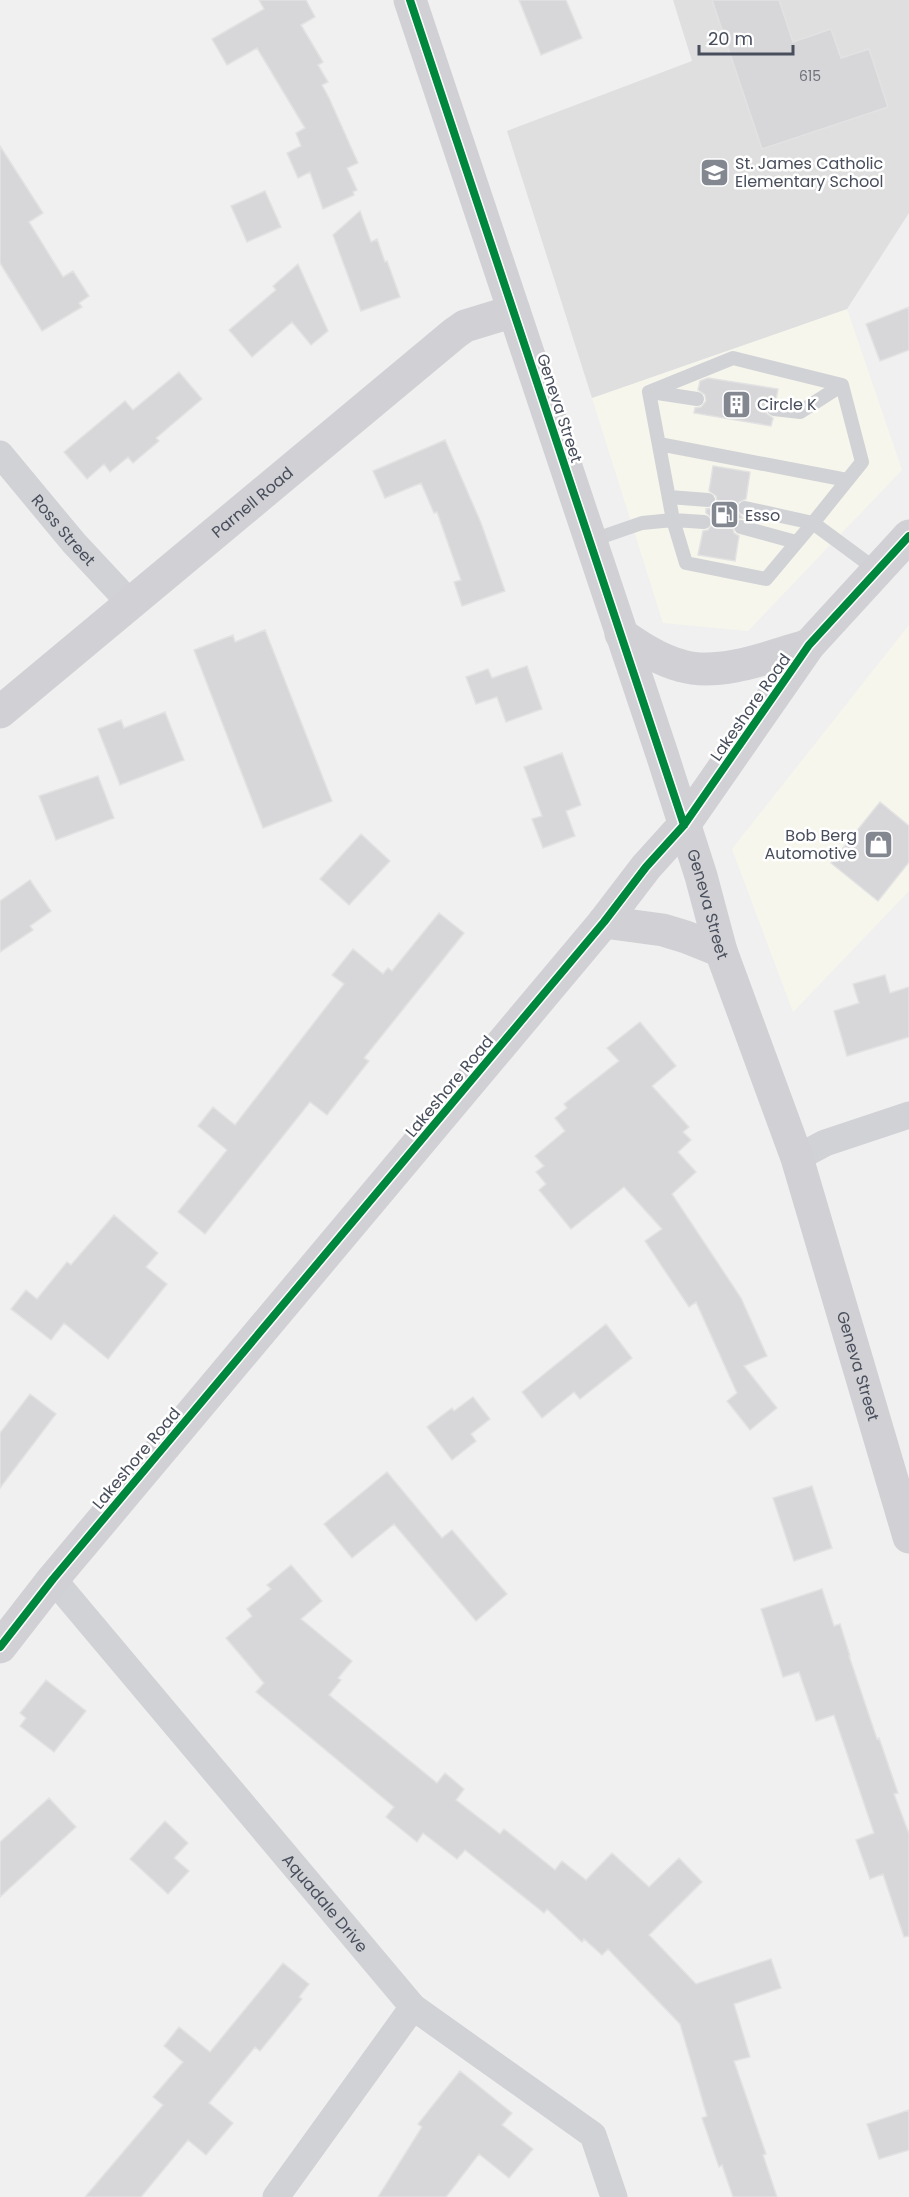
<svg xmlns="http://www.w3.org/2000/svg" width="909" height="2197" font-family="Poppins,sans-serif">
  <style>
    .commercial { fill: #f6f6ec }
    .education { fill: #dfdfe0 }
    .building { fill: #d7d7d9; stroke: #e2e2e3; stroke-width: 1.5 }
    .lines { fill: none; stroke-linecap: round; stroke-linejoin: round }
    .lane { stroke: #d1d2d6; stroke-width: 14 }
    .street { stroke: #d1d2d6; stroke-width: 27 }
    .secondary { stroke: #d1d1d5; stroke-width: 33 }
    .cycleway-casing { stroke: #fff; stroke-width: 11 }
    .cycleway { stroke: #00873e; stroke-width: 8 }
    .labels { text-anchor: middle; stroke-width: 5; stroke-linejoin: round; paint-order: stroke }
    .number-label { font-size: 14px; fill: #6e727d }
    .poi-label { font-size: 16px; fill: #484e5c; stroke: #fff; text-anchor: start }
    .street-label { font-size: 16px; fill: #484e5c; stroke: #fff }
  </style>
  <rect width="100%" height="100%" fill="#f1f0f0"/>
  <path class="commercial" d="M847,309L902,470L748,631L663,623L592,398Z
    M909,625V891L793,1012L732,849Z"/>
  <path class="education" d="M673,0H909V213L847,309L592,398L507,131L692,61Z"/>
  <path class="building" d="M259,0H306L315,17L301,25L323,62L318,65L328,82L322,85L329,98L358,163L347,168L357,190L353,192L354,195L323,209L310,172L298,178L287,153L301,146L296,133L305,128L257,48L227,65L212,39L264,9Z
    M519,0H566L582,38L541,55Z
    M712,0H779L793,42L831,29L841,58L869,49L888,107L762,149Z
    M0,146L43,213L29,222L63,277L73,271L89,296L79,303L82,307L42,331L0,263Z
    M265,191L281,227L247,242L231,206Z
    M360,211L371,242L377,239L385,262L387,261L400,297L361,311L333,235Z
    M298,264L328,331L311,345L292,322L252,357L229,330L276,290L273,286Z
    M909,307V350L880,361L866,324Z
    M179,372L202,399L156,438L159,441L133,463L128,457L110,472L104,464L87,479L64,452L125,401L133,410Z
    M708,378L778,389L776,400L770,401L765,407L766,413L773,418L771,426L694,413L695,408L701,407L706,401L705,395L698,390L700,381Z
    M445,440L481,523L505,591L462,606L454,582L461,580L437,512L434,513L421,483L385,498L373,471Z
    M713,466L750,472L746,499L739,502L736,507L737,511L743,518L735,520L732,525L734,533L739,536L735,561L698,555L703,531L708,530L713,523L712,518L706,513V509L712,508L717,501L716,496L709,491Z
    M265,630L332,801L263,828L194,650L233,635L235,642Z
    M527,666L542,709L506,722L497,697L476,704L466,677L488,669L492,678Z
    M165,712L184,760L120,785L98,729L121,720L124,728Z
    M562,753L581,805L566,811L575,836L543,848L532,819L542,816L524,767Z
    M98,776L114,818L56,840L39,796Z
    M880,802L909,826V862L878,901L831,863Z
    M361,834L390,861L349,905L320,879Z
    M30,880L51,911L30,926L33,930L0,952V901Z
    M439,913L464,933L364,1058L369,1061L327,1115L310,1102L205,1234L178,1212L227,1150L198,1126L213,1107L235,1125L344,984L332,975L353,949L383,974L388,968L392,971Z
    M885,975L890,993L909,987V1037L847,1056L834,1011L859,1003L853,984Z
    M640,1022L676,1066L652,1086L689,1127L683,1132L691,1140L678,1152L696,1172L672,1194L741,1298L767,1356L744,1366L777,1408L750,1430L727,1401L737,1393L696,1302L689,1307L645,1241L662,1229L624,1187L571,1229L539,1190L546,1184L536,1172L544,1166L535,1156L565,1131L555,1118L567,1108L564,1104L619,1061L607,1048Z
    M114,1215L158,1253L146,1267L167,1284L108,1359L64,1323L51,1340L11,1309L26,1290L37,1299L67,1262L71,1265Z
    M606,1324L632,1358L580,1399L574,1392L542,1418L522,1392Z
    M30,1394L56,1414L0,1488V1433Z
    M473,1397L490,1419L471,1434L476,1441L452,1460L427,1427L452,1408L454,1411Z
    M387,1472L442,1538L452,1530L507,1594L476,1621L394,1524L352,1558L324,1524Z
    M812,1486L832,1548L794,1561L773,1498Z
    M291,1565L322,1601L301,1619L352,1661L338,1678L341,1680L329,1695L437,1783L445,1773L464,1789L456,1800L500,1834L504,1829L555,1870L562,1861L586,1880L612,1853L649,1887L679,1858L702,1882L649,1935L696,1984L771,1959L781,1988L734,2004L750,2057L734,2061L766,2154L763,2155L777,2197H733L722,2165L719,2167L702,2118L707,2116L680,2024L608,1949L602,1955L584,1939L582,1942L547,1909L544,1913L465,1850L457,1859L423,1833L417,1842L386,1817L394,1807L256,1692L264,1683L226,1638L252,1616L247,1609L271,1589L267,1585Z
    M822,1589L834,1626L840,1624L850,1656H849L877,1739L879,1738L898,1793L894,1794L909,1834V1936L904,1937L883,1874L870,1879L856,1840L874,1833L834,1715L816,1721L799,1672L783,1677L761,1609Z
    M46,1680L86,1711L54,1752L20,1726L26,1718L20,1713Z
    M49,1798L76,1827L0,1897V1842Z
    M165,1821L188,1843L174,1858L189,1871L168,1894L130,1859Z
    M283,1963L309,1984L299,1997L302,1999L260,2051L255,2047L209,2103L233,2123L206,2155L188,2140L141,2197H85L163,2105L153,2097L183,2062L164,2046L179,2027L210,2052Z
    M460,2071L512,2113L502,2125L533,2149L509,2178L479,2154L446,2197H378L422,2127L418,2124Z
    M909,2110V2150L879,2159L867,2124Z"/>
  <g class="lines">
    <path class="lane" d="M651,392L697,399
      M774,409L800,412L842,385
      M659,444L847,480
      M669,497L708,500
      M745,508L813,523L766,579L686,563L673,520L649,392L733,358L842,385L862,462L813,523L878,571
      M741,527L796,542
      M590,541L642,523L673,520L704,522"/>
    <g class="street">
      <path id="s1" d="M0,454L74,543L130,603"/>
      <path d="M797,1158L825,1143L909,1115"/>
      <path id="s2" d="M53,1579L413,2007L593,2135L614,2197"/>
      <path d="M276,2197L413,2007"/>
    </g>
    <g class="secondary">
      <path id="s3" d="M410,0L662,754L701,876L721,951L797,1158L909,1537"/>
      <path d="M621,634C640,647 659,660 682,666C720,677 772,656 809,645"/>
      <path id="s4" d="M0,712L455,333L465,326L514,311"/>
      <path d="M604,922L663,930L686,937L721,951"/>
      <path d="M0,1647L53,1579L604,922L646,867L684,825L809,645L909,536"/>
    </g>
    <defs>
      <path id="cycleway" d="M410,0L684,825
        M0,1647L53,1579L604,922L646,867L684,825L809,645L909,536"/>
    </defs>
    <use href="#cycleway" class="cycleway-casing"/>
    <use href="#cycleway" class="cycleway"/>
  </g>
  <defs>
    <symbol id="school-square" viewBox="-11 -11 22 22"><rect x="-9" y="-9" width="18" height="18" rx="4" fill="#838790" stroke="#fff"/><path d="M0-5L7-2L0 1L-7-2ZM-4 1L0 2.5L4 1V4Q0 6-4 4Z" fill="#fff"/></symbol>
    <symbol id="building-square" viewBox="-11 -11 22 22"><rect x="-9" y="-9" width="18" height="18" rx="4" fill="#838790" stroke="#fff"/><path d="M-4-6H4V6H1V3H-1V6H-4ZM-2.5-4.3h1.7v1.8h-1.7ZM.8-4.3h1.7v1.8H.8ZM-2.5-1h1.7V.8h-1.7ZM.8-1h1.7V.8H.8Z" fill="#fff"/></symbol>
    <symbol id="fuel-square" viewBox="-11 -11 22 22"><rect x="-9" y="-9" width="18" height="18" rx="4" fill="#838790" stroke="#fff"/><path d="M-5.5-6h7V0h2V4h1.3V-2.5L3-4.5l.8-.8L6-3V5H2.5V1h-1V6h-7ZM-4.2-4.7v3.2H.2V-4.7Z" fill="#fff"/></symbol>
    <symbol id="shop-square" viewBox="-11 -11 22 22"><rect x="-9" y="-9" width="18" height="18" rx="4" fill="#838790" stroke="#fff"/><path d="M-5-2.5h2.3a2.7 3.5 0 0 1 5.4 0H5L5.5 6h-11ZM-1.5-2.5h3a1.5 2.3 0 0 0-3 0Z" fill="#fff"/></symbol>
  </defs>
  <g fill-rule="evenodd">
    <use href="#school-square" x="698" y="156" width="33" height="33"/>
    <use href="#building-square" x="720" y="388" width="33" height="33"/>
    <use href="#fuel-square" x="708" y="498" width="33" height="33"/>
    <use href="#shop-square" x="862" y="828" width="33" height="33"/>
  </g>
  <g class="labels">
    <g class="number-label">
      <text x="810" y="81">615</text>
    </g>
    <g class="poi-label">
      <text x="735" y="169">St. James Catholic<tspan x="735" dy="18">Elementary School</tspan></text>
      <text x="757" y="410">Circle K</text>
      <text x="745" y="521">Esso</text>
      <text x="857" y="841" text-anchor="end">Bob Berg<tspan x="857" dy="18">Automotive</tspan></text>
    </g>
    <g class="street-label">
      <text transform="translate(560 408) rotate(72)" y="6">Geneva Street</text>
      <text dy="6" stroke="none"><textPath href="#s4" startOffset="328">Parnell Road</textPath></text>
      <text dy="6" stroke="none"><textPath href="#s1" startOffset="99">Ross Street</textPath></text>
      <text transform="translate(750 707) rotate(-55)" y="6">Lakeshore Road</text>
      <text dy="6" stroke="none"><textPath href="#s3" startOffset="952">Geneva Street</textPath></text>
      <text transform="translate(449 1086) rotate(-50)" y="6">Lakeshore Road</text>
      <text dy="6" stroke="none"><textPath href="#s3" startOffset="1438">Geneva Street</textPath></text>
      <text transform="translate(136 1458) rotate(-50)" y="6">Lakeshore Road</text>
      <text dy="6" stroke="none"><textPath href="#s2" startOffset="423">Aquadale Drive</textPath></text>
    </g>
  </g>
  <path d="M699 45v9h94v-9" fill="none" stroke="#484e5c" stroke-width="3"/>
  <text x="708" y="45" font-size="18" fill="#484e5c" stroke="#ffffff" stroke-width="4.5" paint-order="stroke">20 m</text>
</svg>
